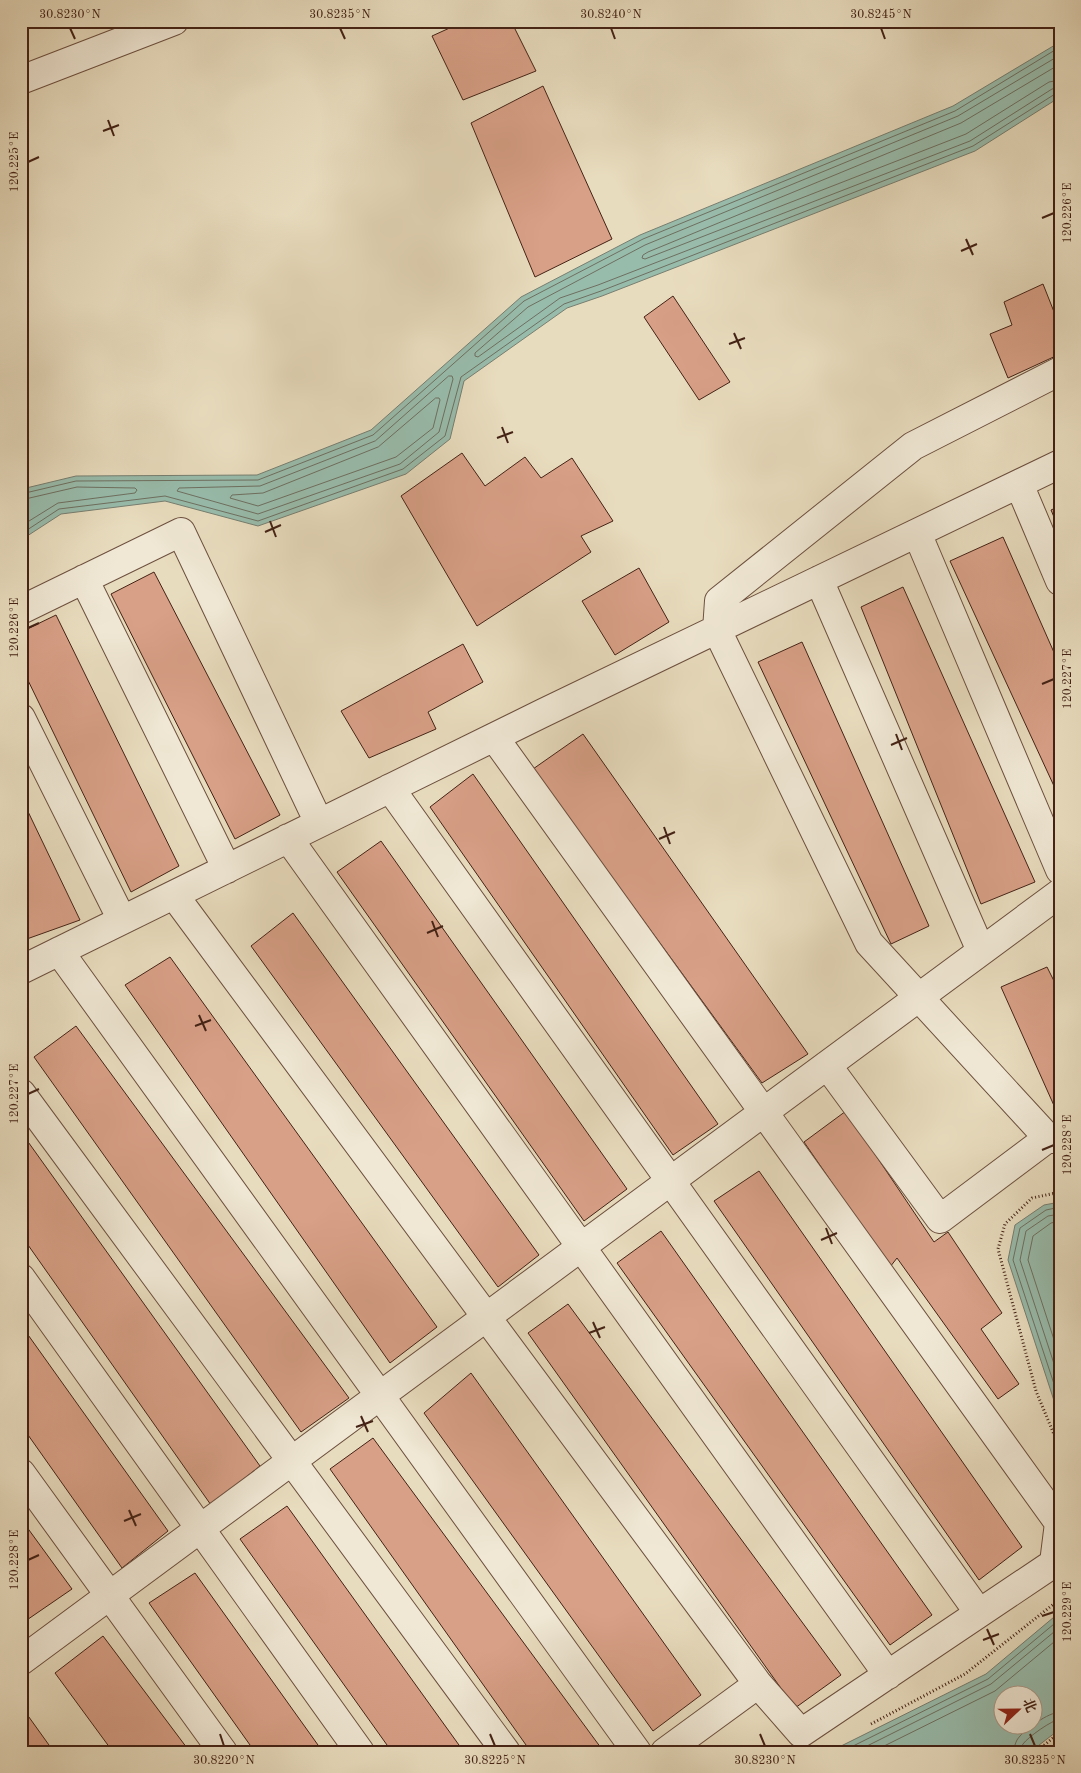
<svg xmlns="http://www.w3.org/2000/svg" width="1081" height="1773" font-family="'Old Standard TT','Noto Serif SC',serif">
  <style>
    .water { fill: #98bcac; stroke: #767e70; fill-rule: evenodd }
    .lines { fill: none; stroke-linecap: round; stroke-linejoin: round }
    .shore { stroke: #6e6f60; stroke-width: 1 }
    .building { fill: #d8a087; stroke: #442215 }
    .minor-casing { stroke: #6d503f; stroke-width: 30 }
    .path { stroke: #442215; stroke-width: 3; stroke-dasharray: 1 2.5; stroke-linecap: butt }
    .minor { stroke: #f0e8d5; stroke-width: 28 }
    .ticks { fill: none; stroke: #442215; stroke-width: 2 }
    .neatline { fill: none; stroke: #442215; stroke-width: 2 }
    .ticks-label { font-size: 12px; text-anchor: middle; fill: #442215 }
  </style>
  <rect width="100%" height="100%" fill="#e8dcbe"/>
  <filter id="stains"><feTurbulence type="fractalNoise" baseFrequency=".004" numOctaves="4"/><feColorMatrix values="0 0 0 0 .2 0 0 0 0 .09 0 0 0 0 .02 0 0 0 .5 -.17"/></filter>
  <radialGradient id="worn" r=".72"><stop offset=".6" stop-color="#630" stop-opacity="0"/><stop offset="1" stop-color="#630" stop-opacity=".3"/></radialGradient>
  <path class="water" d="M1060,42V97L975,151L602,296L567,308L464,381L450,439L406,474L258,526L165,501L61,514L21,540L22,489L76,476L257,475L371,430L521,297L640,235L953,106Z
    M1060,1202V1419L1008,1260L1015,1225L1044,1205Z
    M1060,1612V1729L1030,1752H829L986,1674ZM1004,1696H1034V1726H1004Z"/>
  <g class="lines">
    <path class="shore" d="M1060,55L958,116L645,245L528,307L475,353V356L478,357L560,298L598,285L970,141L1052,89L1060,87
      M1060,64L961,123L648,252L643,255L642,258L645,259L966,134L1049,82L1060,80
      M449,376H452L453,379L439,432L400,464L258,514L177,491L179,488L260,486L375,441Z
      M436,398H439L440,400L433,428L396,457L258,506L230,498L232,495L263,493L378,447Z
      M21,494L76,481L258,480L373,435L524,301L643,239L955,111L1060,47
      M21,500L77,487L135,488L137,490L135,493L58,503L21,526
      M21,534L59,509L165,496L258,521L403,469L445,436L461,377L564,304L601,291L973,146L1055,94L1060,93
      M1060,1207L1046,1210L1020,1228L1013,1260L1060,1402
      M1060,1214L1048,1216L1026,1231L1020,1260L1060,1382
      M1060,1221L1051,1223L1033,1236L1028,1260L1060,1358
      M841,1752L988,1679L1060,1619
      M855,1752L991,1684L1060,1627
      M872,1752L995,1691L1060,1637
      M1014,1752C1014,1747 1015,1744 1017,1740C1023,1730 1049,1712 1060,1712
      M1022,1752C1022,1748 1021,1747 1023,1744C1028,1737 1052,1720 1060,1719"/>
  </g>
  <path class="building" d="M465,21H511L536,71L463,100L432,36Z
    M543,86L612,239L535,277L471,123Z
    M1060,250V264L1055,252Z
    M1043,284L1060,327V354L1008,378L990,334L1012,325L1004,302Z
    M673,296L730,382L699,400L644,317Z
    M462,453L485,486L525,457L541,478L572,458L613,521L581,536L591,552L477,626L401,496Z
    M1060,506V531L1051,510Z
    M1003,537L1060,666V799L950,561Z
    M639,568L669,622L615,655L582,601Z
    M154,572L280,815L235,839L111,594Z
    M903,587L1035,882L981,904L861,607Z
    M56,615L179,866L131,892L21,666V632Z
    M802,642L929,926L891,944L758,662Z
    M463,644L483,682L428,712L436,729L369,758L341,711Z
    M583,734L808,1054L762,1083L533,769Z
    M473,774L718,1124L673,1155L430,807Z
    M21,797L80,920L24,940L21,933Z
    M381,841L627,1189L584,1221L337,872Z
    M293,913L539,1255L498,1287L251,946Z
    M170,957L437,1327L390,1363L125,985Z
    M1047,967L1060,993V1119L1001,987Z
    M76,1026L349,1398L301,1432L34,1057Z
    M846,1111L934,1242L948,1232L1002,1313L981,1329L1019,1384L998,1399L897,1258L890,1267L804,1142Z
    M21,1132L260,1466L211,1505L21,1235Z
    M759,1171L1022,1547L979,1580L714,1201Z
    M661,1231L932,1615L890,1645L617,1263Z
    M568,1304L841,1675L795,1708L528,1333Z
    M21,1325L168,1531L122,1568L21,1425Z
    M471,1373L701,1695L653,1731L424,1413Z
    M373,1438L604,1752H531L330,1469Z
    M287,1506L464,1752H392L240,1539Z
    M21,1519L72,1589L21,1624Z
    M195,1573L323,1752H255L149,1603Z
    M103,1636L190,1752H113L55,1673Z
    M21,1706L54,1752H21Z"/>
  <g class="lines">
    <defs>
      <path id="minor" d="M21,80L174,21
        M1060,371L913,446L719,601L717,630L869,943L1048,1138L1060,1140
        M1019,484L1060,581
        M917,533L1060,870
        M84,579L227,869
        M819,580L981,951
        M21,610L181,532L319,823
        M21,718L122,920
        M494,737L1059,1523L1054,1563L801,1733L758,1684L665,1752
        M390,788L979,1613
        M288,838L888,1675
        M174,895L758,1684
        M59,951L637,1752
        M21,970L543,713L1060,464
        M827,1065L940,1219L1048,1138
        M21,1093L506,1752
        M21,1278L360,1752
        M21,1473L223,1752
        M21,1661L1060,893"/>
    </defs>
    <use href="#minor" class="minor-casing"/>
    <path class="path" d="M1060,1192L1032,1198L1005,1224L998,1249L1036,1391L1060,1449
      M871,1724L965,1674L1060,1599
      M1036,1752L1060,1732"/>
    <use href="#minor" class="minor"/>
  </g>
  <path class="ticks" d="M70,28L75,39M340,28L345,39M611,28L615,39M881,28L885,39M108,120L114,136M103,131L119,125M28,162L39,157M1042,218L1054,213M966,239L973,255M961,251L977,244M734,333L741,349M729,344L745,338M502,427L508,443M497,438L513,432M270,521L276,537M265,532L281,525M28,628L39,623M1042,684L1054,679M896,734L902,750M891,745L907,738M664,827L670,844M659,839L675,832M432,921L438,937M427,933L443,926M199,1015L206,1031M195,1026L211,1020M28,1094L39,1089M1042,1150L1054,1145M826,1228L832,1244M821,1240L837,1233M593,1322L600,1338M589,1333L605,1327M361,1416L368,1432M356,1427L373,1421M129,1510L136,1526M124,1521L141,1514M28,1560L39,1555M1042,1616L1054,1612M987,1629L994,1645M983,1640L999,1634M220,1734L224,1746M490,1734L495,1746M760,1734L765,1746M1030,1734L1035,1746"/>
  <rect width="1081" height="1773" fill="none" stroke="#e8dcbe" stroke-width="55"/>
  <g transform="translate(1018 1710) rotate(68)"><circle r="24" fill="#f0e8d5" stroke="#ab9988"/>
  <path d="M0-4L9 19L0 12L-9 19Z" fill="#8f2418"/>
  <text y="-8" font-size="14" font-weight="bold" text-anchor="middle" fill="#442215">北</text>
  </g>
  <rect x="28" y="28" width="1026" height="1718" class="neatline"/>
  <g class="ticks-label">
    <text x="70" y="18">30.8230°N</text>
    <text x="340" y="18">30.8235°N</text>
    <text x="611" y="18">30.8240°N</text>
    <text x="881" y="18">30.8245°N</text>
    <text transform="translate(14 162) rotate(-90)" y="4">120.225°E</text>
    <text transform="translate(1067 213) rotate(-90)" y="4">120.226°E</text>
    <text transform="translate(14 628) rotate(-90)" y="4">120.226°E</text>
    <text transform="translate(1067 679) rotate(-90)" y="4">120.227°E</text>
    <text transform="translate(14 1094) rotate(-90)" y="4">120.227°E</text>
    <text transform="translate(1067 1145) rotate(-90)" y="4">120.228°E</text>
    <text transform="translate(14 1560) rotate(-90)" y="4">120.228°E</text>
    <text transform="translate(1067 1612) rotate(-90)" y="4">120.229°E</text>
    <text x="224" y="1764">30.8220°N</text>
    <text x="495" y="1764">30.8225°N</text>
    <text x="765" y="1764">30.8230°N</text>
    <text x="1035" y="1764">30.8235°N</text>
  </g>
  <rect width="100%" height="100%" filter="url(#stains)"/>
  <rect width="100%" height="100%" fill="url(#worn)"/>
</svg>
